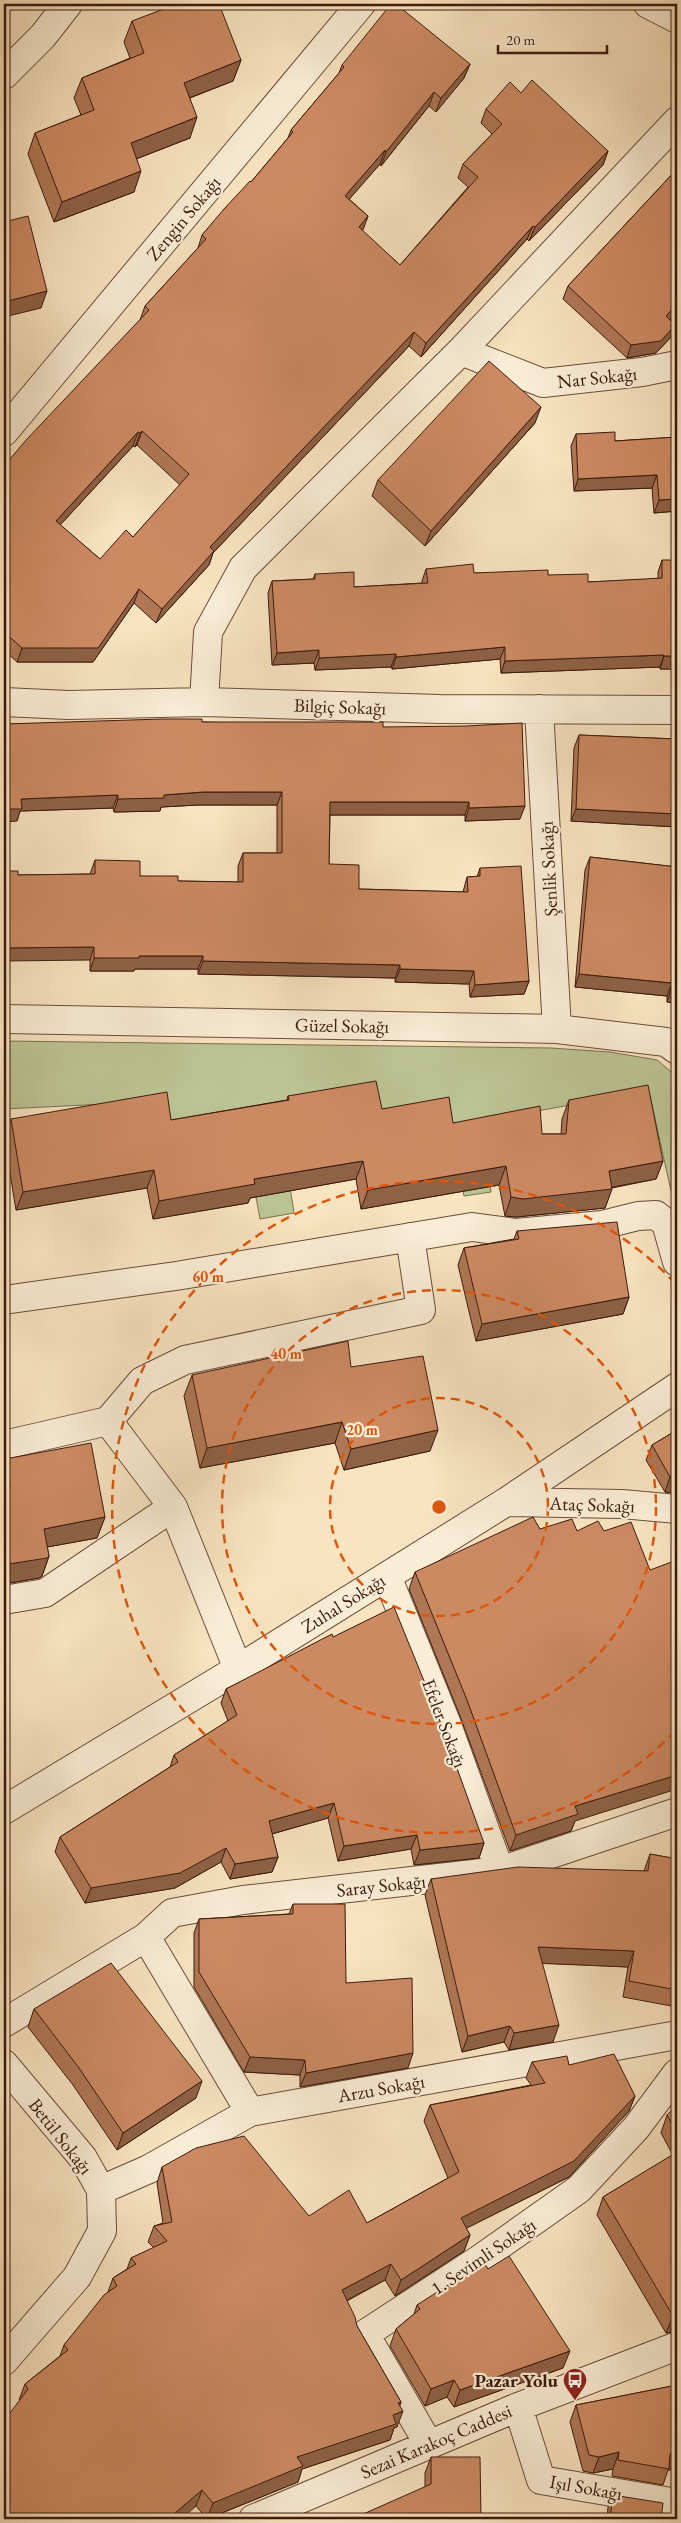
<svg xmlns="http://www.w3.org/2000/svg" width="681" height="2523" font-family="'EB Garamond',serif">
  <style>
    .green { fill: #bcc493; stroke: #7c6f50 }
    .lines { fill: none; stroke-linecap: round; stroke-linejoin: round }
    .minor-casing { stroke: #6b4c3a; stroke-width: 30 }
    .minor { stroke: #faedd6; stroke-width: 28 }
    .wall { fill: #af7755; stroke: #3c1a0e; fill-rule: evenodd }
    .shaded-wall { fill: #8f6145; stroke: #3c1a0e }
    .building { fill: #cc8a63; stroke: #3c1a0e; fill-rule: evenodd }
    .ring { fill: none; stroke: #df560c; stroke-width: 2.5; stroke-dasharray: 9 6 }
    .labels { text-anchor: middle; stroke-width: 4.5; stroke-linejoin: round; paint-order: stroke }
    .street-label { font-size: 19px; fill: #3c1a0e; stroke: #faedd6 }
    .poi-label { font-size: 19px; font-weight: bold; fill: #3c1a0e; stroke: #faedd6; text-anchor: end }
    .centre { fill: #df560c; stroke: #faedd6; stroke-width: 2.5 }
    .ring-label { font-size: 15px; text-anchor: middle; font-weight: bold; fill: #df560c; stroke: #faedd6; stroke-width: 4.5; stroke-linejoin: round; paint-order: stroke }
  </style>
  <rect width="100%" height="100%" fill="#f8e4c0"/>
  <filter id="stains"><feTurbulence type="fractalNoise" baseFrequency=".004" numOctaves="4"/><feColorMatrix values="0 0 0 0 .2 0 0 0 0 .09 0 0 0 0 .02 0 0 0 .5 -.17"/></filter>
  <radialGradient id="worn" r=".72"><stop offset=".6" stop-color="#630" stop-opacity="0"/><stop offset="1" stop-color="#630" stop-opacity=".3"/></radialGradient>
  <path class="green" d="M4,1041L551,1048L610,1052L657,1060L677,1077V1189L671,1191L649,1091L481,1121L491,1192L464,1196L445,1108L381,1116L278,1108L294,1213L260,1219L241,1115L172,1125L166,1101L4,1109Z"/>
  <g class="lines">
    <defs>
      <path id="minor" d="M648,4L677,19
        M4,75L43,36L68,4
        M461,351L543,383L642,372L677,365
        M4,432L361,4
        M4,702L68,705L204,702L440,709L677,710
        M204,702L208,632L243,568L461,351L677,121
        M539,709L557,1029
        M4,1019L557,1029L666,1042L677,1050
        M4,1300L176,1276L472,1227L516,1233L602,1225L638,1216L656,1215L666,1223L677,1262
        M108,1421L142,1381L185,1360L421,1310L410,1237
        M4,1445L108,1421L173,1507L238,1669
        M506,1502L622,1504L677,1509
        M387,1576L446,1722L500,1871
        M4,1600L45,1593L173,1507
        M4,1810L238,1669L506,1502L677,1387
        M146,1937L250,2112
        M4,2023L146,1937L172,1913L243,1900L500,1871L677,1812
        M4,2064L83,2158L101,2190L102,2231L77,2277L4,2361
        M101,2190L149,2169L250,2112L677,2035
        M518,2407L541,2480L677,2503
        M429,2445L365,2334L480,2259L579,2189L636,2128L677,2073
        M253,2519L518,2407L677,2346"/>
    </defs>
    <use href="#minor" class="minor-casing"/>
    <use href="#minor" class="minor"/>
  </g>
  <path class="wall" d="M132,21L241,60L233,81L190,98V138L136,159L134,192L54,222L28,154L35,133L81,115L74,98L82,78L130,58L124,42Z
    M470,64L464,78L436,112L429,106L381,166L380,164L349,199L368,216L362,231L400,265L468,187L458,178L463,164L492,134L481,123L486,109L521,93L608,151L603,165L529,241L527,239L421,357L409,346L213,553L209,565L156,623L134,603L93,662H17L4,650V466L140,320L145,306L198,248L202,235L251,182L288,138L291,130L339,73L342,65ZM137,445L180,485L133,537L100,559L60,525L133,446L135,447Z
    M677,169V312L670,319L675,325L671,337L656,353L627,358L563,299L568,286Z
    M535,423L425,546L372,496L378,480Z
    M576,434L615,441L677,437V511L654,513L652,488L574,491L571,446Z
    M662,560L677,669H660V667L501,673L500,659L392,669L391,667L315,670L314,663L272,665L268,593L272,581L313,579L315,574L354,587L422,583V581L426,569L474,573L548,575L588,582L658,579V572Z
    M202,722L383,727L520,819L465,821V815H330L329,864L359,889L463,892L467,877H477L480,868L529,981L524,994L470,997L469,984L395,982V978L198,974V969H135L134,971H90V960L18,875L90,874L95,860L140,876L178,881L238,882V866L243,853H277V805H198L161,807L160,811L114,812L113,808L20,811L17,821L4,724Z
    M579,735L677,739V827L571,821L574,748Z
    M590,857L677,867V1003L667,1002V996L575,987L585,870Z
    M288,1096L382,1109L453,1123L542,1134H561L562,1119L569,1100L663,1161L656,1179L612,1188L605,1208L516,1217L505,1216L499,1185L361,1209L356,1179L250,1198L248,1203L153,1219L147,1188L16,1210L4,1137L11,1119L171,1120L287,1100Z
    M517,1231L629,1297L623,1314L476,1341L458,1265L464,1248L514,1239Z
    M351,1367L430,1451L344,1470L335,1443L200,1468L184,1396L192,1375Z
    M677,1430V1493H676L665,1492L646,1460L652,1445Z
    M5,1459L105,1517L97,1538L47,1547L49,1556L42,1576L39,1578L4,1584V1461Z
    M415,1572L575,1821L571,1831L510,1851L460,1716L409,1589Z
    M333,1637L484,1843L479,1858L414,1865L411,1849L338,1861L328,1818L272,1834L278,1857L272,1872L230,1879L221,1862L175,1888L85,1903L55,1852L60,1837L170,1767L174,1755L228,1721L221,1703L226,1689Z
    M650,1854L677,1859V2007L623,1997L628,1967L542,1963L553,2042L509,2050L504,2042L462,2052L425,1895L431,1879L644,1871Z
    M293,1904L346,1983L408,2068L300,2087V2075L244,2072L194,1987V1933L199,1919L289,1914Z
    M34,2009L196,2098L117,2150L73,2085L28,2027Z
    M532,2062L569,2065L635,2096L629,2111L569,2177L466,2228L470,2235L464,2251L395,2296L385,2280L347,2301L357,2326L401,2402L400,2405L397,2427L394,2428L390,2440L302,2469L298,2482L207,2519L196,2506L19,2400L25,2384L60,2356L64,2345L108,2292L113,2278L127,2269L131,2258L154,2248L148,2242L154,2226L163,2223L157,2183L162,2167L309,2216L367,2223L448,2178L424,2121L430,2105L531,2085L526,2078Z
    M677,2105V2331L666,2333L597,2215L603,2197L673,2155L661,2133L667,2115Z
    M488,2269L563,2368L454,2407L447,2397L425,2406L390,2346L396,2329L414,2314L417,2305Z
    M677,2385V2469L668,2470L663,2485L612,2476L613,2469L593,2473L583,2471L570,2422L576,2405Z
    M431,2457L481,2519L425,2487V2473Z
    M613,2495L661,2519H607L608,2507Z"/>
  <path class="shaded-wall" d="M241,60L233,81L176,103L184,83Z
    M470,64L464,78L436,112L441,98Z
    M434,92L429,106L381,166L386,152Z
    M197,117L190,138L123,164L131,143Z
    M385,150L380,164L340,210L345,196Z
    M608,151L603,165L529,241L535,227Z
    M141,171L134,192L54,222L62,202Z
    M368,216L363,230L354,241L359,227Z
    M533,226L527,239L421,357L426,343Z
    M47,291L41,308L4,317V302Z
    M677,304V312L662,329L666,316Z
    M675,325L671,337L656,353L627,358L631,345Z
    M414,332L409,346L213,553L209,565L156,623L162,609L210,547Z
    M541,407L535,423L425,546L431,531Z
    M142,431L137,445L135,447L140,433Z
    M138,432L133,446L51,535L56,521Z
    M657,475L652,488L574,491L578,479Z
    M677,499V511L654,513L659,500Z
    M139,589L134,603L93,662H17L22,648Z
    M505,647L500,659L392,669L396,657Z
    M319,650L314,663L272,665L277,653Z
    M396,654L391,667L315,670L319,658Z
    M664,655L660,667L501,673L505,661Z
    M664,656H677V669H660Z
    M203,792H282L277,805H198L161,807L160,811L114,812L118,799L164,795Z
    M118,795L113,808L20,811L17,821L4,822V809L21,799Z
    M330,802H469L465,815H325Z
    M525,806L520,819L465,821L469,808Z
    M576,809L677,814V827L571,821Z
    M94,947L90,960L4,961V948Z
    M139,956H203L198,969H135L134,971H90L94,958Z
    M203,961L400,965L395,978L198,974Z
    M400,969L474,971L469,984L395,982Z
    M579,974L672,983L667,996L575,987Z
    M529,981L524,994L470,997L475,985Z
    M671,989L677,990V1003L667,1002Z
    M363,1161L356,1179L250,1198L248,1203L153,1219L159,1201L254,1179Z
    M663,1161L656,1179L602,1189L609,1171Z
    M506,1166L499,1185L361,1209L368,1190Z
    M154,1170L147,1188L16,1210L23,1192Z
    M612,1189L605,1208L516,1217L505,1216L511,1197Z
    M629,1297L623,1314L476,1341L482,1324Z
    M342,1422L335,1443L200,1468L207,1448Z
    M438,1430L430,1451L344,1470L351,1449Z
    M670,1477L677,1478V1493H676L665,1492Z
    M105,1517L97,1538L36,1549L44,1529Z
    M49,1556L42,1576L39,1578L4,1584V1567L9,1564Z
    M677,1775V1789L575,1821L571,1831L510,1851L516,1835L575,1806Z
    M334,1803L328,1818L264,1836L269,1821Z
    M417,1835L411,1849L338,1861L344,1846Z
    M484,1843L479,1858L414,1865L420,1850Z
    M226,1848L221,1862L175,1888L85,1903L91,1888Z
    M278,1857L272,1872L230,1879L235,1864Z
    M538,1947L634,1951L628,1967L532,1963Z
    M559,2025L553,2042L509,2050L514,2033Z
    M510,2026L504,2042L462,2052L468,2036Z
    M413,2053L408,2068L300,2087L306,2073Z
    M250,2057L305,2060L300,2075L244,2072Z
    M202,2081L196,2098L117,2150L123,2133Z
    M635,2096L629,2111L569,2177L455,2234L461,2218Z
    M470,2235L464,2251L395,2296L401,2280Z
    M391,2264L385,2280L336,2306L342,2290Z
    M677,2315V2331L666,2333L673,2316Z
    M570,2351L563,2368L454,2407L460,2390Z
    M454,2380L447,2397L425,2406L431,2389Z
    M401,2402L396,2414L403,2411L397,2427L394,2428L390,2440L302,2469L298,2482L207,2519L213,2503L297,2457Z
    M619,2452L613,2469L593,2473L599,2457Z
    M670,2454H677V2469L668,2470Z
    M202,2490L196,2506L181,2519H168Z"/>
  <path class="building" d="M177,4H219L241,60L184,83L197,117L131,143L141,171L62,202L35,133L94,110L82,78L144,53L132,21Z
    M391,4H396L470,64L441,98L434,92L386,152L385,150L345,196L368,216L359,227L400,265L478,177L463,164L502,124L486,109L510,82L521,93L532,80L608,151L535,227L533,226L426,343L414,332L210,547L214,551L162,609L139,589L98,648H22L4,632V466L27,439L149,310L145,306L206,239L202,235L224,209L250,181L251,182L293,132L291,130L344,67L342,65ZM142,431L189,474L133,537L126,530L100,559L56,521L138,432L140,433Z
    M677,169V304L666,316L675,325L661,341L631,345L568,286Z
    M28,216L47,291L4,302V222Z
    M489,361L541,407L431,531L378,480Z
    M615,432V441L677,437V499L659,500L657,475L578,479L576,434Z
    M662,560H677V656H664V655L505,661V647L396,657V654L319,658V650L277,653L272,581L315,579V574L354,572V587L428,583L426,569L473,564L474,573L548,570V575L588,574V582L662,578Z
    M162,719H202V722H383V727L467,726L522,723L525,806L469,808V802H330L329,864L359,865V889L468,892L467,877L480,876V868L521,866L529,981L475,985L474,971L400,969V965L203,961V956H139V958H94V947L4,948V871H18V875L95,874V860L140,861V876H178V881L243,882V853H282V792H203L164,795V798L118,799V795L21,799L22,809H4V724Z
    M579,735L677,739V814L576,809Z
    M590,857L677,867V990L671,989L672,983L579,974Z
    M376,1081L382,1109L449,1097L453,1123L540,1106L542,1134H566L569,1100L648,1085L663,1161L609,1171L612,1189L523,1199L511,1197L506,1166L368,1190L363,1161L254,1179L255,1184L159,1201L154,1170L23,1192L11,1119L167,1092L171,1120L289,1100L288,1096Z
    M617,1222L629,1297L482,1324L464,1248L519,1239L517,1231Z
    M348,1341L351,1367L423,1356L438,1430L351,1449L342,1422L207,1448L192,1375Z
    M677,1430V1478L670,1477L652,1445Z
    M91,1443L105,1517L44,1529L49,1556L47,1558L9,1564L4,1567V1488L10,1487L5,1459Z
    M533,1517L540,1529L572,1519L577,1531L598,1521L604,1531L631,1522L650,1570L677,1560V1701H675L677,1708V1775L575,1806L578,1814L516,1835L467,1700L415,1572Z
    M394,1607L437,1713L484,1843L420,1850L417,1835L344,1846L334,1803L269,1821L278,1857L235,1864L226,1848L180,1873L91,1888L60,1837L178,1762L174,1755L237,1715L226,1689L332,1634L333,1637Z
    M650,1854L677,1859V1990L629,1981L634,1951L538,1947L559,2025L514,2033L510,2026L468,2036L431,1879L518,1867L648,1871Z
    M293,1904H345L346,1983L412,1978L413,2053L306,2073L305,2060L250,2057L199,1972V1919L293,1914Z
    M111,1963L202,2081L123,2133L79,2068L34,2009Z
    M614,2054L635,2096L574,2161L461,2218L470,2235L401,2280L391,2264L342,2290L355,2317L357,2326L401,2402L398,2403L403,2411L393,2415L396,2424L297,2457L303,2466L213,2503L202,2490L168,2519H4V2421L28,2389L25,2384L68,2350L64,2345L104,2295L117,2286L113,2278L136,2264L131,2258L167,2241L154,2226L172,2222L162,2167L196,2148L244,2136L309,2216L349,2190L367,2223L459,2172L430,2105L545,2083L532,2062L567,2056L569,2065Z
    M677,2105V2134L667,2115Z
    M677,2152V2315L673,2316L603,2197Z
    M509,2256L570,2351L460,2390L454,2380L431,2389L396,2329L420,2309L417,2305L484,2262L488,2269Z
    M677,2385V2454H670L669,2469L618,2460L619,2452L599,2457L589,2455L576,2405Z
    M431,2457H480L481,2519H352L431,2484Z
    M613,2495L663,2503L661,2519H610Z"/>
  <g class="ring">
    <circle cx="439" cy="1507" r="109"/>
    <circle cx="439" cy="1507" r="217"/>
    <path d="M675 1731A326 326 0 1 1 675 1283"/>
  </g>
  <defs>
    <symbol id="bus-pin" viewBox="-11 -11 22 30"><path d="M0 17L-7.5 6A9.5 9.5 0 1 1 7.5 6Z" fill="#8f2418" stroke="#faedd6"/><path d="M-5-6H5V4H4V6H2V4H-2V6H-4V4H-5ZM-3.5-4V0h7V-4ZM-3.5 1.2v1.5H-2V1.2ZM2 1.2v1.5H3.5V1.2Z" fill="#fff"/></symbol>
  </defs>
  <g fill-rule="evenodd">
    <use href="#bus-pin" x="561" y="2366" width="28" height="38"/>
  </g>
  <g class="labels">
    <g class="street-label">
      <text transform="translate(183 218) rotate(-50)" y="7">Zengin Sokağı</text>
      <text transform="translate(597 377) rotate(-6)" y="7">Nar Sokağı</text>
      <text transform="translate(340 706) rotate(2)" y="7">Bilgiç Sokağı</text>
      <text transform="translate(548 869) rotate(-93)" y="7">Şenlik Sokağı</text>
      <text transform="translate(342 1025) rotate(1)" y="7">Güzel Sokağı</text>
      <text transform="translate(592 1504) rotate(2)" y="7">Ataç Sokağı</text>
      <text transform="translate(343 1603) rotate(-32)" y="7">Zuhal Sokağı</text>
      <text transform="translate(445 1723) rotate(69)" y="7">Efeler Sokağı</text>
      <text transform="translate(381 1885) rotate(-6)" y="7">Saray Sokağı</text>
      <text transform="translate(381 2088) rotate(-10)" y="7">Arzu Sokağı</text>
      <text transform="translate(61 2136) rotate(52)" y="7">Betül Sokağı</text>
      <text transform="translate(483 2256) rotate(-34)" y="7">1. Sevimli Sokağı</text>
      <text transform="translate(436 2441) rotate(-23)" y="7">Sezai Karakoç Caddesi</text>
      <text transform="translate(586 2487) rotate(10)" y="7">Işıl Sokağı</text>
    </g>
    <g class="poi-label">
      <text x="558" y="2387">Pazar Yolu</text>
    </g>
  </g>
  <circle cx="439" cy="1507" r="8" class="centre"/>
  <g class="ring-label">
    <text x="208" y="1282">60 m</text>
    <text x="286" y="1359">40 m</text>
    <text x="362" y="1435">20 m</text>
  </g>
  <rect width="681" height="2523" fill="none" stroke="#f8e4c0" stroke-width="20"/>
  <rect x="5" y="5" width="671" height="2513" fill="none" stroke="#3c1a0e" stroke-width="2.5"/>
  <rect x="10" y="10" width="661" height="2503" fill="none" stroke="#3c1a0e"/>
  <path d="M498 45v8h109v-8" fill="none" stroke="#3c1a0e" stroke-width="2.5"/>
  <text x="506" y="45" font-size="15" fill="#3c1a0e" stroke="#faedd6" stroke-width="4" paint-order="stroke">20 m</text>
  <rect width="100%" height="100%" filter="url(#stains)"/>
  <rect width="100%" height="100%" fill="url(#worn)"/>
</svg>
